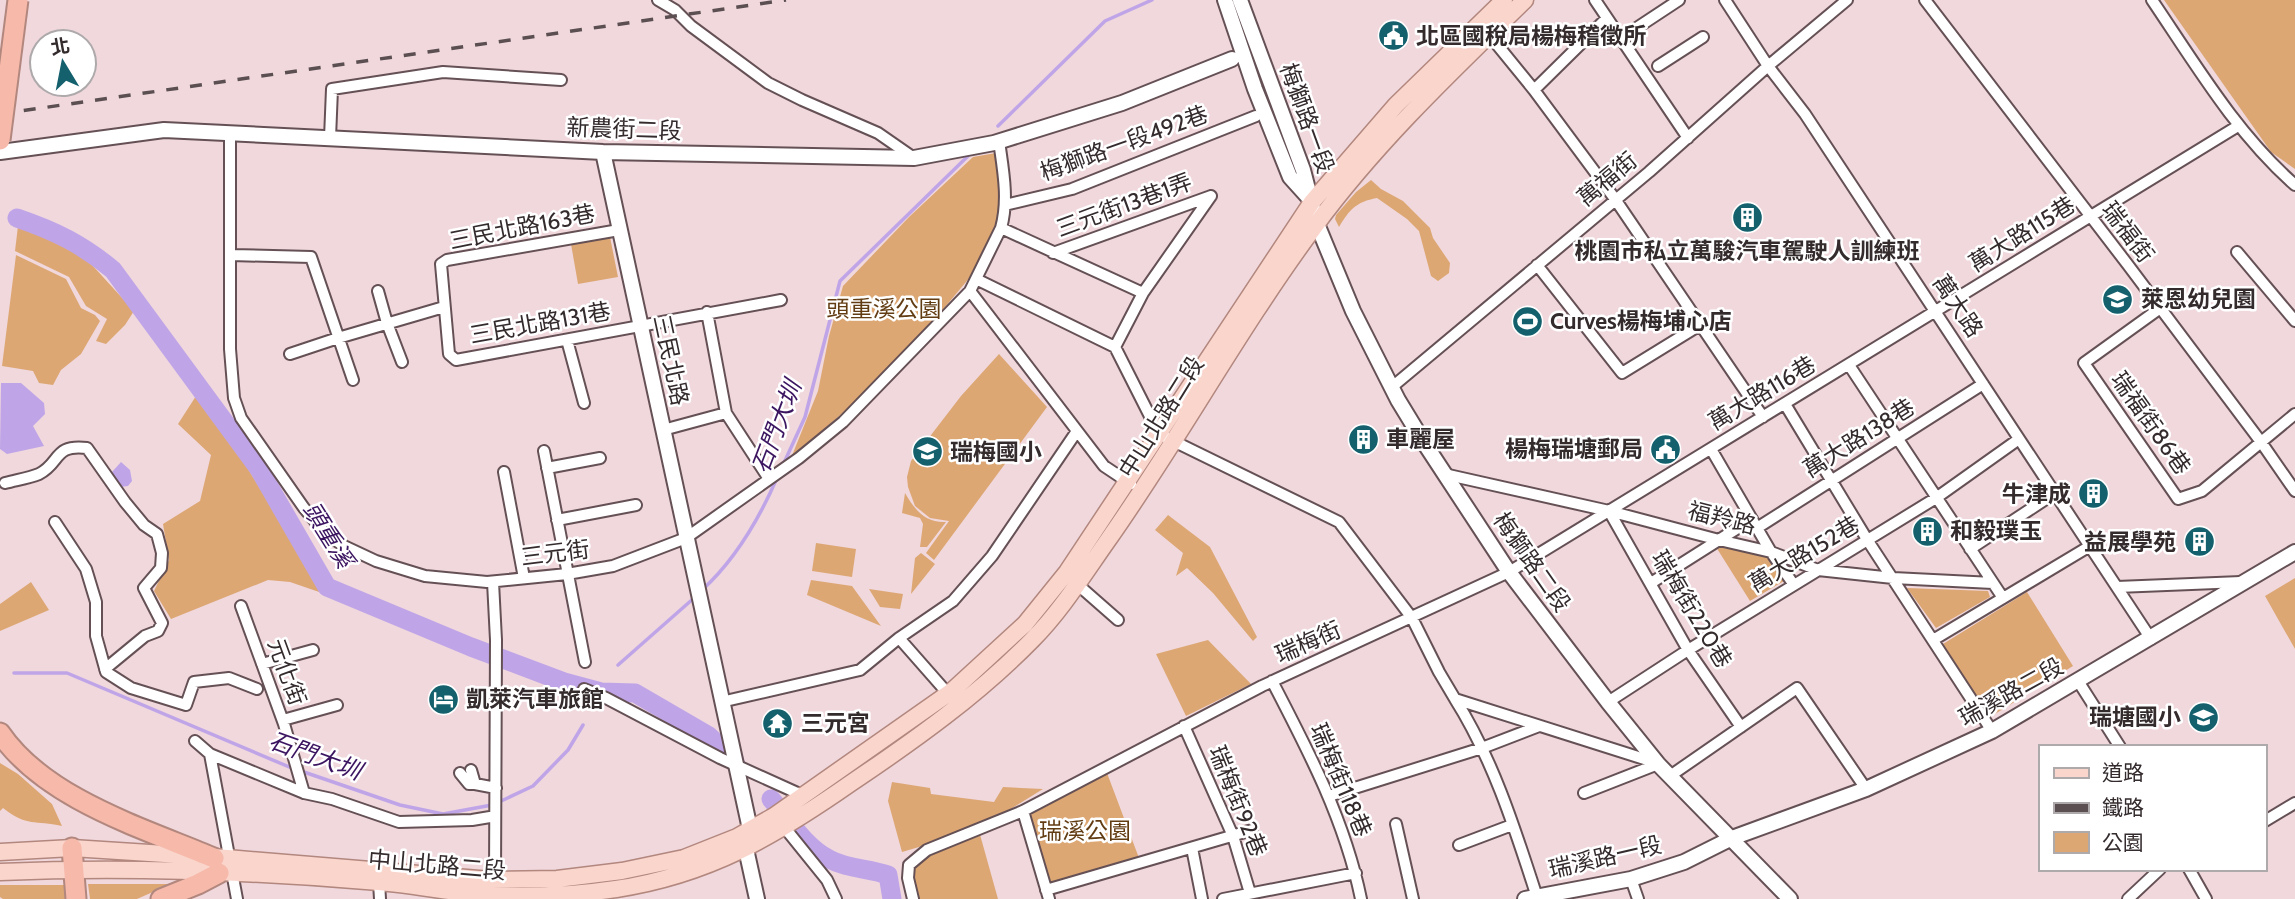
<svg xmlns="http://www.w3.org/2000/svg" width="2295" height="899" font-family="Cabin,'Noto Sans TC',sans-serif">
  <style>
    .green { fill: #dda774 }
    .water { fill: #bfa5e7 }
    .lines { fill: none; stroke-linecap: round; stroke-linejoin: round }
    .stream { stroke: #bfa5e7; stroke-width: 3.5 }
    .river { stroke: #bfa5e7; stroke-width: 19 }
    .street-casing { stroke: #655155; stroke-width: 14 }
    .secondary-casing { stroke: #655155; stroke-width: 18 }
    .primary-casing { stroke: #b2877e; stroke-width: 19 }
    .highway-casing { stroke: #b2877e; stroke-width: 23 }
    .street { stroke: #fff; stroke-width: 10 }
    .secondary { stroke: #fff; stroke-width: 14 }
    .primary { stroke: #fad5cc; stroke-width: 16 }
    .highway { stroke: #f6b9aa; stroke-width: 19 }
    .rail { stroke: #5b4f52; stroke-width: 3.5; stroke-dasharray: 12 12; stroke-linecap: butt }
    .highway-bridge-casing { stroke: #b2877e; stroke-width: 23; stroke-linecap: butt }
    .highway-bridge { stroke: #f6b9aa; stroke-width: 19 }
    .labels { text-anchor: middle; stroke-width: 5; stroke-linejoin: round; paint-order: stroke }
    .poi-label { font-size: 23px; font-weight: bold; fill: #342b2d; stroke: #fff; text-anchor: start }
    .street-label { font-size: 23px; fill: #342b2d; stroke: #fff }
    .park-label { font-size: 23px; fill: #623c13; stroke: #fff }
    .water-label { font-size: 24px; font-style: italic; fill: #3c1561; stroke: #fff }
  </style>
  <rect width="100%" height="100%" fill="#f0d8dd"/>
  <path class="green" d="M2164,0H2295V169L2271,152Z
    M996,153L1003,201L994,233L976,270L920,337L869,390L791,458L818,391L829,336L843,286L909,217L973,157Z
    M1371,180L1381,189L1403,201L1430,228L1433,238L1450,263L1449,273L1438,281L1431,276L1419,231L1407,219L1377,198C1356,202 1350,209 1339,227L1335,219L1336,215L1356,192Z
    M18,226L65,244L93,266L134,311L125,325L106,344L96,341L107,319L86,306L69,277L15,251Z
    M610,237L618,277L578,284L571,244Z
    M16,255L66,279L81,308L95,315L100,321L81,354L61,370L53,385L39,383L33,371L2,366Z
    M999,354L1047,407L934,560L926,553L949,521L930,518L915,506L908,487L907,477L911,461L961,396Z
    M196,396L240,456L325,594L290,582L268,580L171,619L154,591L169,560L163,524L200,501L211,455L178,424Z
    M905,493C915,510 925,523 946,522L927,547H920L923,524L920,518L902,513Z
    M1168,515L1210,547L1257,637L1253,641L1213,593L1187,568L1176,576L1183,553L1155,530Z
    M816,543L856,549L852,577L812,571Z
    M1719,545L1769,556L1784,581L1750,601L1716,547Z
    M921,553L935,564L911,594L915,558Z
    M2295,578V649L2265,596Z
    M811,580L852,586L881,626L807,595Z
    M31,582L49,610L0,631V604Z
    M1907,588L1988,591L1990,597L1936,628Z
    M869,589L903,594L900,609L880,607Z
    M2027,592L2073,666L1990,717L1943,644Z
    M1208,640L1251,684L1186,716L1156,654Z
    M0,763L18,774L52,804L62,826C35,820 27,827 3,808L0,811Z
    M1107,773L1139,858L1049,883L1029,812Z
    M892,782L930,788L931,794L994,802L1003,787L1043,789L1009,810L946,839L902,852L888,801Z
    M979,831L998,899H913L909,865L927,850Z
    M88,884H171L137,899H90Z
    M0,885H67L69,899H3L0,897Z"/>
  <path class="water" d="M1,383H21L44,403L45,414L33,426L44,446L7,454L0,449Z
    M121,462L130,470L132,481L128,486L120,487L112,472Z"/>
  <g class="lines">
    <path class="stream" d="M998,126L1105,21L1152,0
      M783,465L805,417L840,281L968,156
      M702,590C735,560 759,519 777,478
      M618,665L694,598
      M14,673H67L294,769
      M301,771L400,805L443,814L492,805
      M499,802L533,786L568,750L583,725"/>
    <path class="river" d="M17,218C55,231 82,244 113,270L259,469L327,587L471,647L564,682L601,692L635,693L709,736L735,761
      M771,799C788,819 805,847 829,859C847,869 868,868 888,875L892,899"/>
    <defs>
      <path id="street" d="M658,0L675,10L691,26L768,83L802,100L878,133L914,158
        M1595,0L1688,138
        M1725,0L1768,66L1805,114L2151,639
        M1925,0L2128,265L2261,442L2295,491
        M2152,0C2196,65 2236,133 2295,185
        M1486,31L1534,90L1615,199L1763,417
        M1632,31L1679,0
        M1658,66L1703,37
        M1534,90L1607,18
        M230,135V349L234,398L241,418L304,508L325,533L344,546L376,561L425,576L487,582L567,574L613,566L686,538L799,458L843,422L970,291L1001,228C1009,199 1003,170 999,141
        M330,138L332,89L443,72L561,80
        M1005,205L1072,189L1256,116
        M1001,228L1143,293
        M619,230L447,260L441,264L449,354L456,360L781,300
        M2237,252L2295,321
        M1053,253L1211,196
        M231,255L311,257L353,380
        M1537,265L1622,373L1700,325
        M976,279L1115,347
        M378,291L387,323L402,362
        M970,291L1104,466L1131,484
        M2159,309L2084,363L2178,499L2202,491L2295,414
        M707,312L726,413L769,479
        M567,340L584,403
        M1115,347L1159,434L1339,522L1412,618L1439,672L1455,699L1657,763
        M1115,347L1143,293L1211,196
        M290,354L338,338L444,307
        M1849,365L2003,598
        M1392,387L1649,172L1768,66L1847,0
        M1785,404L1868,541L1992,731
        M663,430L726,413
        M1711,449L1771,552L1794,585
        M544,451L585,662
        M547,468L600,458
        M504,472L524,578
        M1444,474L1609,511L1719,540L1771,552L1818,570L1893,578L1993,583
        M5,483C16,480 29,478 39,474C61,463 53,444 87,448L125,502L144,525L157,534L162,553L161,568L144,588L162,623L158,631L145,636L105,669
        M1609,511L1688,650L1741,727
        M557,520L636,505
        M55,522L86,569L96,602V636L106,672L131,688L186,705L194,682L229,678L257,689
        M1757,528L1983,384
        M1970,549L2055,493
        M493,582L496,640L495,880
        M1651,583L1752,519
        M1077,584L1118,620
        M2117,587L2241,582
        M241,606L284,724L304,793
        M899,638L950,696
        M1933,640L2090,546
        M262,664L313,650
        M1272,681C1309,752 1345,821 1361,899
        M2078,681L2120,747
        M584,689L606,698L720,758L804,796
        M1455,699C1493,759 1515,829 1537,897
        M721,702L860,670L899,638L953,601L992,556L1077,431
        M1608,702L1688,650L1936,498L2019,439
        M283,720L337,705
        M1184,726L1233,836L1250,893
        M195,741L210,754L237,899
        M210,754L304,793L332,799L399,822L472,820L490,817
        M471,770L475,784L496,788
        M460,773L469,784H475
        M1670,776L1797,688L1866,789
        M1584,793L1658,764
        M1329,796L1482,748L1539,726
        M1023,811L1049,899
        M2265,821L2295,803
        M1396,824L1413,899
        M785,828L827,880L836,899
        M1459,845L1512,825
        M1192,848L1202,899
        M2189,869L2206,899
        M1631,879L1638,899
        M379,882L380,899
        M1046,890L1252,830
        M913,899L908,878L909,865L927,850L1023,811L1262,686L1509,572L2238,126
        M1223,899L1356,873
        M2128,899L2160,869"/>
      <path id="secondary" d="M1225,0L1255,89L1290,177L1309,198
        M1240,0L1303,170L1317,224L1353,311L1398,400L1423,441L1509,572L1608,702L1658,764L1790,899
        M0,152L164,130L603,152L914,158L994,143L1122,103L1232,59
        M603,152L750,829L746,849L757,899
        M1525,899L1631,879L1684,862L1732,838L1866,789L1992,731L2295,552"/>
      <path id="primary" d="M0,852L72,848L227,858L491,880L557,879L622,871L684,858L737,837L774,816L952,691L1025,624L1067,572L1312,202L1396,105L1504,0
        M0,872C122,867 245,871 366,881C402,883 437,890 472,894C519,898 569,896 616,889C709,875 775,836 851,783C915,740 978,695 1032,640C1061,611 1084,574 1108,540C1180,438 1240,327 1315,226C1376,143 1451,72 1525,0"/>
      <path id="highway" d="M0,733C45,799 143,828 214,858
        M72,848L76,899
        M161,899L198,884L219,873"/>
    </defs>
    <use href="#street" class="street-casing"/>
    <use href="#secondary" class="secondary-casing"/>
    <use href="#primary" class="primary-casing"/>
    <use href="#highway" class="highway-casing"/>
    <use href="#street" class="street"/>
    <use href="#secondary" class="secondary"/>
    <use href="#primary" class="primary"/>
    <use href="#highway" class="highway"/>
    <path class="rail" d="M0,114L786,0"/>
    <defs>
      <path id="highway-bridge" d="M0,140L18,0"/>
    </defs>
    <use href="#highway-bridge" class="highway-bridge-casing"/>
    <use href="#highway-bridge" class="highway-bridge"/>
  </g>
  <defs>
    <symbol id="civic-disc" viewBox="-11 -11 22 22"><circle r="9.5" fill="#14606d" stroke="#fff"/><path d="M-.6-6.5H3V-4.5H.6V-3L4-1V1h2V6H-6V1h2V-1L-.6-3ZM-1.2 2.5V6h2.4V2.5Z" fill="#fff"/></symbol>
    <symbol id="building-disc" viewBox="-11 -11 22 22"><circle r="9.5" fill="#14606d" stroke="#fff"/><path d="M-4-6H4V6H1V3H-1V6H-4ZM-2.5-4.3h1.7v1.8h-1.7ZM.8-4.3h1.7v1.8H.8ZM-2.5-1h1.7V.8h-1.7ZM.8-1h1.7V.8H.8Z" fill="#fff"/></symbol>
    <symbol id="school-disc" viewBox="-11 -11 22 22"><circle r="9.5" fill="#14606d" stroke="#fff"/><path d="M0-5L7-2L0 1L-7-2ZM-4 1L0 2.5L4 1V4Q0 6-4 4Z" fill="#fff"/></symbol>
    <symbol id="stadium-disc" viewBox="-11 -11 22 22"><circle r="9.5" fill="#14606d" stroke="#fff"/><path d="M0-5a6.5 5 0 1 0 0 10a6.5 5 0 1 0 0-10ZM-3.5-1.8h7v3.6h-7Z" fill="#fff"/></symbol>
    <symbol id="hotel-disc" viewBox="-11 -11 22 22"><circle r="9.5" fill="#14606d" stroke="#fff"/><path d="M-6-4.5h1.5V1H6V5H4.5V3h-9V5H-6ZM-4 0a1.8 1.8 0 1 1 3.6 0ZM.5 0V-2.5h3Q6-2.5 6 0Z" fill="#fff"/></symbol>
    <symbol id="temple-disc" viewBox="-11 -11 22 22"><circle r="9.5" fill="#14606d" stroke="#fff"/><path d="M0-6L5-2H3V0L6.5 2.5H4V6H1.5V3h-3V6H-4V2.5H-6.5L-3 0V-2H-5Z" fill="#fff"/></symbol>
  </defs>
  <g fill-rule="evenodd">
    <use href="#civic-disc" x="1376" y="18" width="35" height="35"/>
    <use href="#building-disc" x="1730" y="200" width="35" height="35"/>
    <use href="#school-disc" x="2100" y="282" width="35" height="35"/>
    <use href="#stadium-disc" x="1510" y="304" width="35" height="35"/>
    <use href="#building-disc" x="1346" y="422" width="35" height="35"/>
    <use href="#civic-disc" x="1648" y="432" width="35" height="35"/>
    <use href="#school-disc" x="910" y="434" width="35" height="35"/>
    <use href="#building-disc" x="2076" y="476" width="35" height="35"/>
    <use href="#building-disc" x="1910" y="514" width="35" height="35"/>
    <use href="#building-disc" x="2182" y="524" width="35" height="35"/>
    <use href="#hotel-disc" x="426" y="682" width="35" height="35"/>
    <use href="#school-disc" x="2186" y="700" width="35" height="35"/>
    <use href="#temple-disc" x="760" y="706" width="35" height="35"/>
  </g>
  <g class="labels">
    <g class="poi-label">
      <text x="1416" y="44">北區國稅局楊梅稽徵所</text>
      <text x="1747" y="259" text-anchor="middle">桃園市私立萬駿汽車駕駛人訓練班</text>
      <text x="2141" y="307">萊恩幼兒園</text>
      <text x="1550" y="329">Curves楊梅埔心店</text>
      <text x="1386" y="447">車麗屋</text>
      <text x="1643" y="457" text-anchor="end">楊梅瑞塘郵局</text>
      <text x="950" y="460">瑞梅國小</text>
      <text x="2071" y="502" text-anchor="end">牛津成</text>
      <text x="1950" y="539">和毅璞玉</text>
      <text x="2176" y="550" text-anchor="end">益展學苑</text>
      <text x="466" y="707">凱萊汽車旅館</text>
      <text x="2181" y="725" text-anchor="end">瑞塘國小</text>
      <text x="801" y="731">三元宮</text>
    </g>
    <g class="street-label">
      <text transform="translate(1307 118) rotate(70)" y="8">梅獅路一段</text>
      <text transform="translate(624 129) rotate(2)" y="8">新農街二段</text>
      <text transform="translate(1124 143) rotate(-20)" y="8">梅獅路一段492巷</text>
      <text transform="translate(1607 179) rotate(-40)" y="8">萬福街</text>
      <text transform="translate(1124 205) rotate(-20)" y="8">三元街13巷1弄</text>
      <text transform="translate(522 227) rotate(-11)" y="8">三民北路163巷</text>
      <text transform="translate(2128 232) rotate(53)" y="8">瑞福街</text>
      <text transform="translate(2022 234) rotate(-32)" y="8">萬大路115巷</text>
      <text transform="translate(1958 306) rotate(56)" y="8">萬大路</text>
      <text transform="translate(540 323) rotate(-10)" y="8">三民北路131巷</text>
      <text transform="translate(671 360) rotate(78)" y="8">三民北路</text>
      <text transform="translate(1762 393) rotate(-31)" y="8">萬大路116巷</text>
      <text transform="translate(1161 417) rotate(-58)" y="8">中山北路二段</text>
      <text transform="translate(2151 423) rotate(55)" y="8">瑞福街86巷</text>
      <text transform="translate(1859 438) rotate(-32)" y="8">萬大路138巷</text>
      <text transform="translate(1722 518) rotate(14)" y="8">福羚路</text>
      <text transform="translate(555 553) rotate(-7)" y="8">三元街</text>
      <text transform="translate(1804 554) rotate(-31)" y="8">萬大路152巷</text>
      <text transform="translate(1532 562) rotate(55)" y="8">梅獅路二段</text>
      <text transform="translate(1692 609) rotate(59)" y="8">瑞梅街220巷</text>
      <text transform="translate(1308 642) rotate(-24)" y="8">瑞梅街</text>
      <text transform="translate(287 672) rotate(70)" y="8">元化街</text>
      <text transform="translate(2011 692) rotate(-29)" y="8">瑞溪路二段</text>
      <text transform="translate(1341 780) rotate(67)" y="8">瑞梅街118巷</text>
      <text transform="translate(1238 801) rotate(68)" y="8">瑞梅街92巷</text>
      <text transform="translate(1605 857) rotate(-13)" y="8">瑞溪路一段</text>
      <text transform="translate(437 865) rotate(5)" y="8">中山北路二段</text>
    </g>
    <g class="park-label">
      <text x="884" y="317">頭重溪公園</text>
      <text x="1085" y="839">瑞溪公園</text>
    </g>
    <g class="water-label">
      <text transform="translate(777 427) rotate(-69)" y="8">石門大圳</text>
      <text transform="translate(328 535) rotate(58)" y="8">頭重溪</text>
      <text transform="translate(315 756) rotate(20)" y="8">石門大圳</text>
    </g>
  </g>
  <rect x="2039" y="745" width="228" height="126" fill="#ffffff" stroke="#aeaaab" stroke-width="2"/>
  <rect x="2054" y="768" width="35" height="10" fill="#fad5cc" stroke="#aeaaab" stroke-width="2"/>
  <text x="2102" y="780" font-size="21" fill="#342b2d">道路</text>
  <rect x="2054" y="803" width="35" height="10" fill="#5b4f52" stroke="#aeaaab" stroke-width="2"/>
  <text x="2102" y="815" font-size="21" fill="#342b2d">鐵路</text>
  <rect x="2054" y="832" width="35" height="21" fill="#dda774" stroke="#aeaaab" stroke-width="2"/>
  <text x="2102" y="850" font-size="21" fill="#342b2d">公園</text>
  <g transform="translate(63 63) rotate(350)"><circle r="33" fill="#ffffff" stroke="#aeaaab" stroke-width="2"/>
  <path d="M0-5L12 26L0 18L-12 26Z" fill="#14606d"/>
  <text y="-10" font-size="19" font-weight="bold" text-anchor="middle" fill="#342b2d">北</text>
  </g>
</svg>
